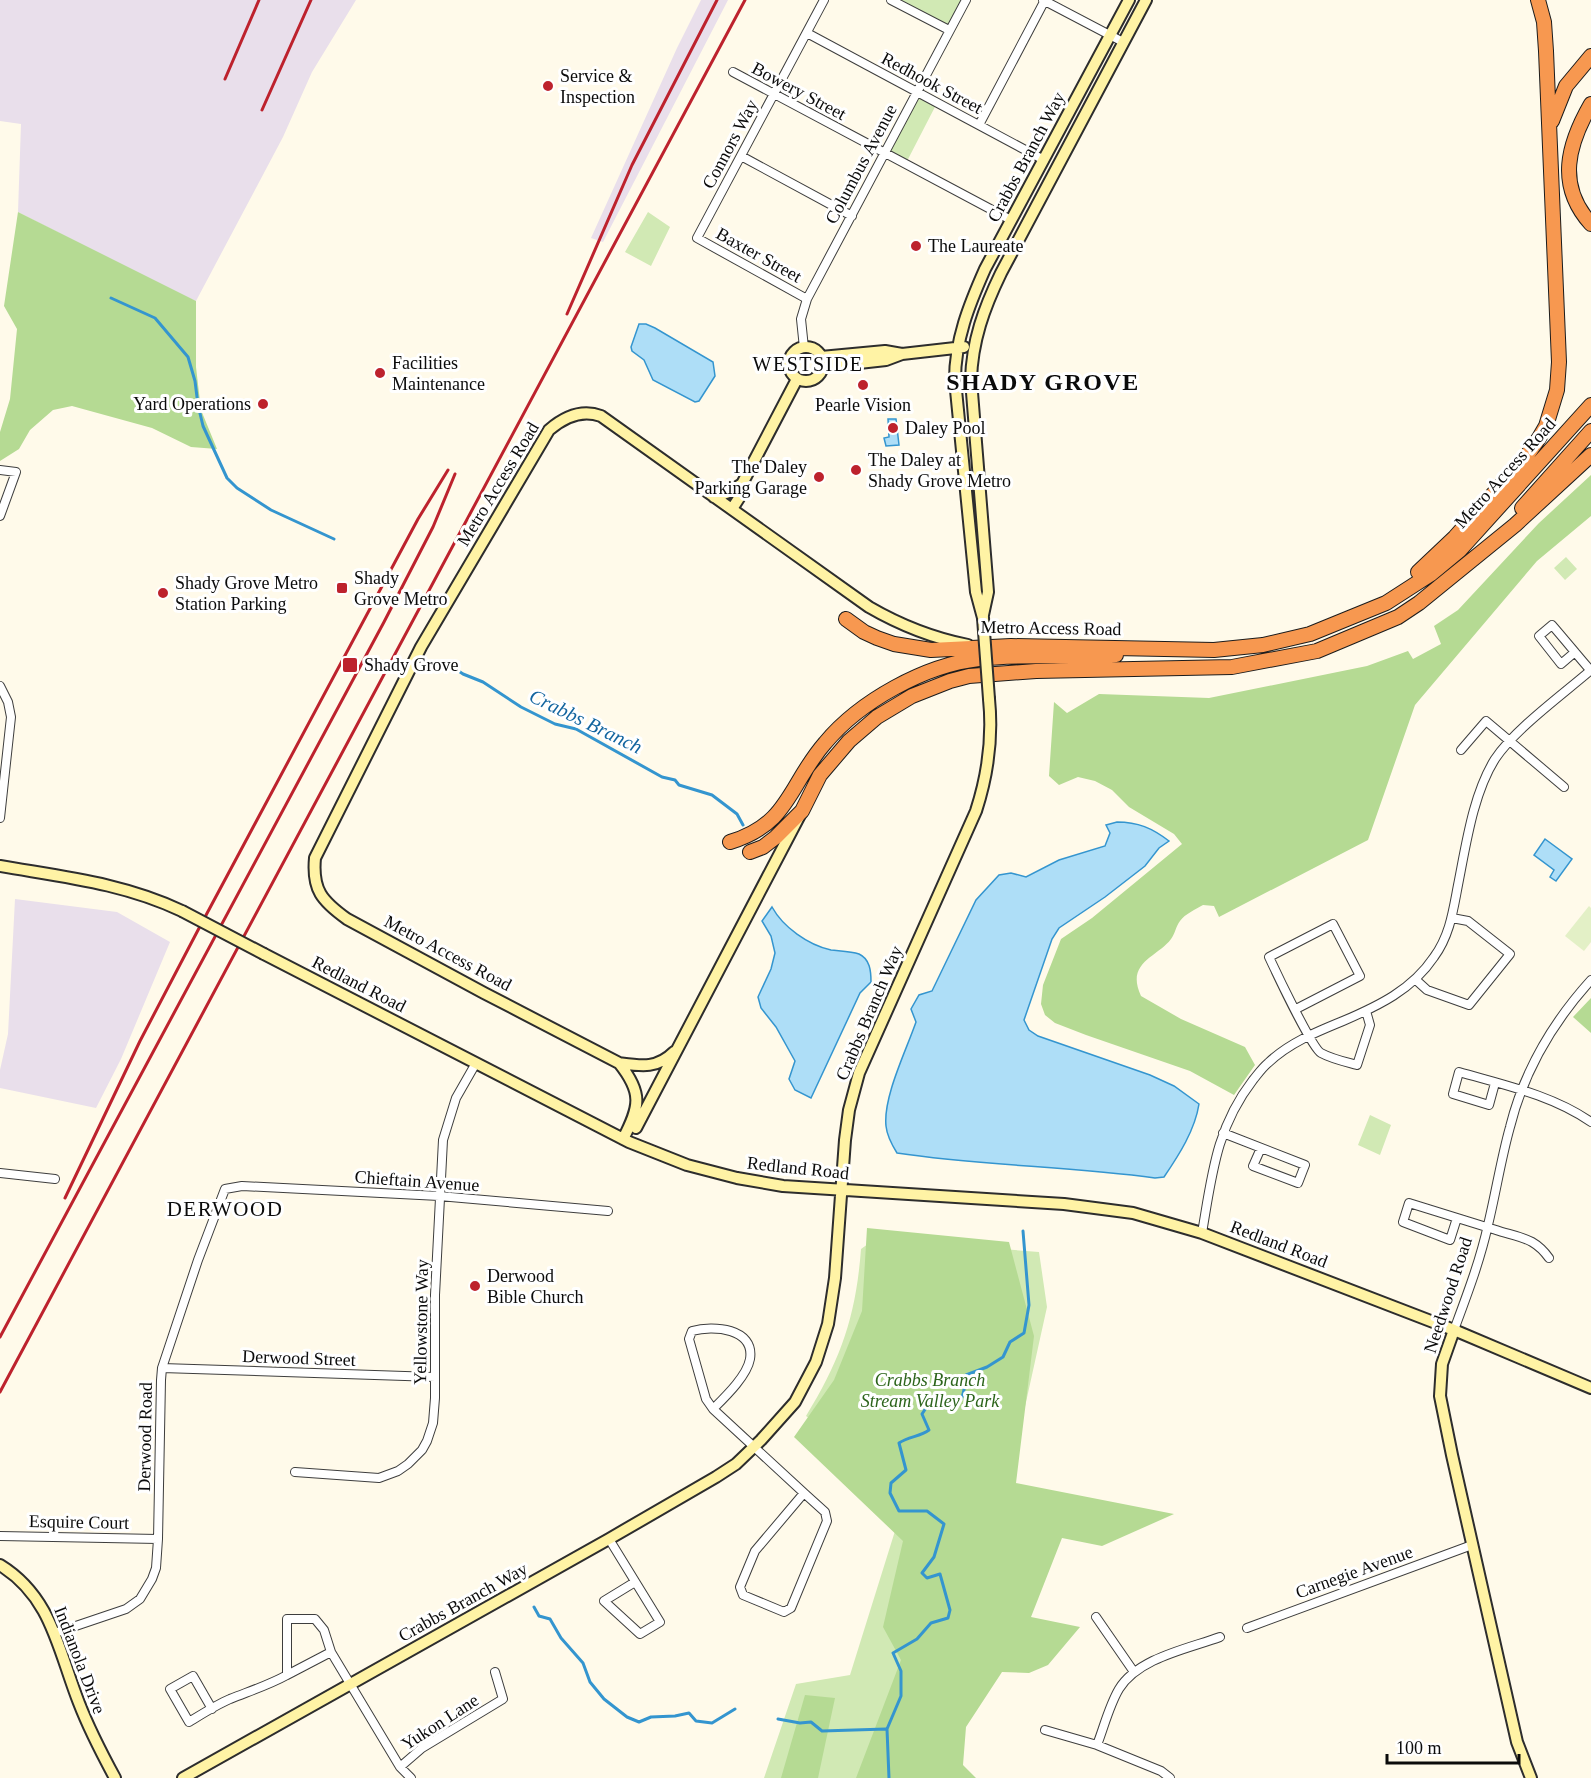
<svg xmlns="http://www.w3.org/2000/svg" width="1591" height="1778" font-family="'Times New Roman',serif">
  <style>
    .industrial { fill: #e9dfeb }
    .green { fill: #d1e9b4 }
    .forest { fill: #b5da93 }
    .pitch { fill: #e3f0c6 }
    .water { fill: #aedef7; stroke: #3495cf; stroke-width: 1.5 }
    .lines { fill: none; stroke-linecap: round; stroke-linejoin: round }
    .stream { stroke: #3495cf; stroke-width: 3 }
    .street-casing { stroke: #3e3e3e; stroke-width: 10 }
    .secondary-casing { stroke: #2d2d2d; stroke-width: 14 }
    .highway-casing { stroke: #1c1c1c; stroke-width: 16 }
    .street { stroke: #fff; stroke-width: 8 }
    .secondary { stroke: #fff3a5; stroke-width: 10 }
    .highway { stroke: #f79850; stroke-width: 14 }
    .rail { stroke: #bd222d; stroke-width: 3 }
    .secondary-bridge-casing { stroke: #2d2d2d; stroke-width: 14; stroke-linecap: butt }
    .secondary-bridge { stroke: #fff3a5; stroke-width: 10 }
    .poi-dot { fill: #bd222d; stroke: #fff; stroke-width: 2 }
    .labels { text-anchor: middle; stroke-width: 6; stroke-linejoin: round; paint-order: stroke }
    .poi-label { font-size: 18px; fill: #0b0b0b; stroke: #fff; text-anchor: start }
    .street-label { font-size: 18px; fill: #0b0b0b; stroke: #fff }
    .park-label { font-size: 18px; font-style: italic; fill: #2c641b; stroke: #fff }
    .neighbourhood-label { font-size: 20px; letter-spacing: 1.5px; fill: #0b0b0b; stroke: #fff }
    .water-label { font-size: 20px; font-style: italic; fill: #13659f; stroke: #fff }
    .quarter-label { font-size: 21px; letter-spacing: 1.5px; fill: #0b0b0b; stroke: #fff }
    .district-label { font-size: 24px; font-weight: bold; letter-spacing: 1.5px; fill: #0b0b0b; stroke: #fff }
  </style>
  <rect width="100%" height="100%" fill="#fffaea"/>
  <path class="industrial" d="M0,0H356L312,72L283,137L196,301L170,290L18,212L21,124L0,121Z
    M701,0H728L603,242L591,238L677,48Z
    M15,899L117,912L170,942L121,1059L96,1108L0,1088V1070L8,1034Z"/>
  <path class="green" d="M901,0H964L948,28L899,4Z
    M917,92L937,103L905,165L885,155Z
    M648,212L670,227L651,266L625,252Z
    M1566,557L1577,569L1565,580L1554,568Z
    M1370,1115L1391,1125L1380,1155L1358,1145Z
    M875,1239L1039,1252L1047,1307L948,1756L966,1778H764L796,1684L850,1675L895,1531L855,1453L806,1416C841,1359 856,1316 861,1249Z"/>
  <path class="forest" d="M18,212L196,301V367L201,410L217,449L191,447L152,428L72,406L53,410L30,430L19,449L0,461V432L10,399L17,329L4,306Z
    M1591,475V516L1537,561L1415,705L1368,840L1219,917L1214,906L1203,905C1196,909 1185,914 1180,921C1176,926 1175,934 1171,939C1158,957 1125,962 1141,996L1181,1019L1245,1047L1255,1065L1234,1095L1190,1071L1086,1035L1055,1023L1045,1015L1041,1004L1043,985L1061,939L1092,918L1182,844L1174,834L1129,807L1112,790L1095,781L1078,777L1059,785L1049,776L1054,702L1067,713L1099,694L1209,698L1367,666L1408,651L1413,659L1441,644L1434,626L1458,610L1539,523Z
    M1591,998V1033L1573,1017Z
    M867,1228L1009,1242L1034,1336L1016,1483L1174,1514L1102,1546L1062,1538L1031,1617L1080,1627L1048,1665L1029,1673L1002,1672L966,1727L963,1765L976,1778H856L901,1660L883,1627L903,1541L794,1437L834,1380L862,1311Z
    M805,1695L835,1698L818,1778H781Z"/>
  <path class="pitch" d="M1589,906L1591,908V942L1584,951L1565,936Z"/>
  <path class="water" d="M639,324H646L655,328L713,362L715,376L699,401L695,402L653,380L644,360L632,351L631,347Z
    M888,419H896L899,445L886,446L884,438L889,437Z
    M1117,822C1138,822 1152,828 1169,841L1159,848L1145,866L1105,897L1059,928L1052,939L1024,1020L1029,1030L1038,1036L1150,1075L1174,1086L1199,1104C1195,1130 1179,1155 1164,1177L1155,1178C1069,1166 982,1166 897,1153C892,1145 887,1136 886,1126C883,1097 906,1051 916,1022L911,1009L919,995L932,991L976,900L999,875L1011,873L1026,877L1059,860L1105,846L1110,833L1106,825Z
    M1545,839L1572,859L1556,881L1550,877L1554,870L1534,855Z
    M772,907C783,927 808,945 831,950C839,951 851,951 859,954C870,959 871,971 871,982L860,993L811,1098L795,1090L789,1079L795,1061L776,1027L761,1008L758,997L771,969L775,953L771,936L762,921Z"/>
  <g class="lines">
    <path class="stream" d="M111,298L155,318L188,357L195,381L198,405L203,426L227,478L237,488L271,510L334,539
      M444,661L463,674L483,682L521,707L555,724L576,729L662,777L675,780L679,785L712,795L737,814L743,825
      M534,1607L539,1616L550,1619L561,1638L583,1663L590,1682L604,1699L627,1717L639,1722L651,1717L675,1716L689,1713L696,1721L712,1723L735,1709
      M778,1719L800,1723L811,1722L822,1731L886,1729
      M889,1778L887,1729L901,1696V1671L893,1653L917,1639L931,1623L948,1618L950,1610L940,1574L927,1578L922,1573L934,1557L944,1524L927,1511H899L890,1493L891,1483L906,1470L899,1443C909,1436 920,1437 929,1430L922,1414L930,1402L936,1398L953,1407C965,1400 964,1388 966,1375L987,1367L1003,1357L1010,1342L1024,1333L1029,1305L1023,1231"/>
    <defs>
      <path id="street" d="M891,0L949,30
        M1043,0L1123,42
        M807,33L1044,160
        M733,72L1011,220
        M979,125L1045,0
        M741,156L852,216
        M807,299L697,238L824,0
        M804,348L801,319L807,299L966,0
        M0,470L16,472L0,516
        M1575,652L1561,664L1539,636L1552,625C1565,640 1578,656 1591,671
        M0,686L8,702L11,717L0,818
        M1461,750L1486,721L1564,787
        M1416,980L1427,990L1469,1005L1510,954L1468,921L1452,918
        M1296,1009L1360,976L1333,924L1269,957C1276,972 1312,1048 1321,1053C1332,1059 1346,1062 1357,1065L1370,1025L1366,1011
        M1495,1083L1489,1105L1453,1094L1459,1072C1504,1085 1552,1095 1591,1122
        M1223,1133L1305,1165L1298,1183L1253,1166L1261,1148
        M0,1173L55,1179
        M1457,1218L1450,1240L1403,1222L1409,1203C1438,1212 1467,1221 1496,1230C1507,1234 1521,1236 1532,1242C1539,1246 1544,1251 1549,1258
        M1202,1233C1212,1175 1216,1128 1253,1080C1258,1074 1262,1068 1268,1063C1289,1043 1316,1032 1343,1021C1378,1006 1412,990 1434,957C1450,935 1453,911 1458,885C1466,845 1473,794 1495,759C1515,729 1562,695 1591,670
        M1454,1330C1467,1295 1480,1261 1488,1225C1496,1192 1501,1159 1510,1127C1524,1071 1553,1022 1591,980
        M162,1368L435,1377
        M713,1409C725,1397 747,1376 750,1359C755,1328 713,1325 692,1331L689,1339L706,1399L713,1409L804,1493
        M295,1472L379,1478L398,1471L408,1464L422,1450L427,1441L433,1423L435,1398V1295L443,1140L456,1098L476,1063
        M804,1493L825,1512L827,1521L791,1608L784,1612L743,1595L740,1587L755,1551Z
        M0,1536L158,1539
        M609,1539L660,1622L640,1634L604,1601L635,1582
        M1096,1617L1134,1672
        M1247,1628L1472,1545
        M55,1633L126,1609L140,1599L152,1579L156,1568L158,1539L161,1380L162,1368L198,1260L225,1189L242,1186L439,1196L608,1211
        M287,1675L331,1652
        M212,1709L193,1676L170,1689L189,1722C202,1714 216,1705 230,1699C250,1691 269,1685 287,1675V1619H315L324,1630L331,1652L400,1767L411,1778
        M1045,1730L1097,1745L1161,1771L1170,1778
        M1097,1745C1104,1727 1109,1706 1119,1689C1138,1658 1187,1649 1220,1637
        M400,1767L422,1748L503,1699L495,1672"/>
      <path id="secondary" d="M789 364a17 17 0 1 1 34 0a17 17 0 1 1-34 0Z
        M821,357L885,351L902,354L964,347
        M823,367L886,360L902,354
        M714,497L729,492L742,484
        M732,509L739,498L742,484L797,379
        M983,615L988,592L971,380C972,341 984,308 1001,273L1146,0
        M983,618L976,592L955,380C955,340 969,305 985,269L1129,0
        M0,866C63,877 123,883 182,911
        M264,954L629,1142L687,1165L737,1178L783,1186L1064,1204L1133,1213L1202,1233L1454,1330L1591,1388
        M619,1063C641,1066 657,1069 674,1052
        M636,1128L800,815
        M623,1139C640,1106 643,1093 619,1063L484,993L347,919C322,901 312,890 315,858L421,647L549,430C564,417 582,409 601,416L869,607C900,625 933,638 968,645
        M1454,1330L1442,1364L1440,1396L1452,1455L1517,1742L1531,1778
        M0,1565C52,1597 58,1650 79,1703C89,1729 102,1754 115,1778
        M183,1778L609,1539L716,1477L736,1464L761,1440L795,1402L816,1362L828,1324L835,1278L845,1140L849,1110L859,1073L976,811C988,774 993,738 989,699"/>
      <path id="highway" d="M1591,104C1568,144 1556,185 1591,224
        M1552,121L1566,86L1591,56
        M1522,508L1591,431
        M1418,572L1455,537L1526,457L1539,438L1546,426L1557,390L1559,362L1546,51L1544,22L1538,0
        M846,619L864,632L877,638L894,644L931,650L1011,646L1214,650L1263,645L1310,634L1386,603L1431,574L1460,550L1591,405
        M730,842C790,824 789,784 825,743C860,701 925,665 979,659C1025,653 1071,659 1116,655
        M750,852L763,847L776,837L802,811L820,775L849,741L877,717L912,696L950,681L969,676L1036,671L1232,667L1317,651L1398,617L1419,603L1515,525L1591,455"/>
    </defs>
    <use href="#street" class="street-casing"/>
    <use href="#secondary" class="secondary-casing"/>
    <use href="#highway" class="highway-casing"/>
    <use href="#street" class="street"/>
    <use href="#secondary" class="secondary"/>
    <use href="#highway" class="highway"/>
    <path class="rail" d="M225,79L259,0
      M262,110L311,0
      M567,314L632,165L717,0
      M65,1198L140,1041L197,932L418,519L448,470
      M0,1337L384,622L433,527L455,474
      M0,1392L745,0"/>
    <defs>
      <path id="secondary-bridge" d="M983,618L989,699
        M182,911L264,954"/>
    </defs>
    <use href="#secondary-bridge" class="secondary-bridge-casing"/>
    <use href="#secondary-bridge" class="secondary-bridge"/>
  </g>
  <g class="poi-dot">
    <circle cx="548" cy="86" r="6"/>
    <circle cx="916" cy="246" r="6"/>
    <circle cx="380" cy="373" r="6"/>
    <circle cx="863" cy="385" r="6"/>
    <circle cx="263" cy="404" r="6"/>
    <circle cx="893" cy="428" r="6"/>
    <circle cx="856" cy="470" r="6"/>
    <circle cx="819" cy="477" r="6"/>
    <rect x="336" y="582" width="12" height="12" rx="3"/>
    <circle cx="163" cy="593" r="6"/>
    <rect x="342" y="657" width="16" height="16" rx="3"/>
    <circle cx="475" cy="1286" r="6"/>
  </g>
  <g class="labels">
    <g class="poi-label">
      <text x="560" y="82">Service &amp;<tspan x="560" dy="21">Inspection</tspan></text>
      <text x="928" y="252">The Laureate</text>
      <text x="392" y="369">Facilities<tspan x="392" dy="21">Maintenance</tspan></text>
      <text x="251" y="410" text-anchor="end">Yard Operations</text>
      <text x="863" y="411" text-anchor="middle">Pearle Vision</text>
      <text x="905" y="434">Daley Pool</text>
      <text x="868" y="466">The Daley at<tspan x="868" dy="21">Shady Grove Metro</tspan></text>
      <text x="807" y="473" text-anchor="end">The Daley<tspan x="807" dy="21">Parking Garage</tspan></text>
      <text x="354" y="584">Shady<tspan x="354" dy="21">Grove Metro</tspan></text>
      <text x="175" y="589">Shady Grove Metro<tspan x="175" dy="21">Station Parking</tspan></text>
      <text x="364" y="671">Shady Grove</text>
      <text x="487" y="1282">Derwood<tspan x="487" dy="21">Bible Church</tspan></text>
    </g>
    <g class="street-label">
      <text transform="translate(932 83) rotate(28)" y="6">Redhook Street</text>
      <text transform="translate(799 91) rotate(28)" y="6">Bowery Street</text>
      <text transform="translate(730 144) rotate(-62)" y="6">Connors Way</text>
      <text transform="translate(1026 157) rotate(-62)" y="6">Crabbs Branch Way</text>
      <text transform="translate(861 164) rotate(-62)" y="6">Columbus Avenue</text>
      <text transform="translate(759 255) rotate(29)" y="6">Baxter Street</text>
      <text transform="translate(1505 473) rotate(-48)" y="6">Metro Access Road</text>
      <text transform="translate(498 484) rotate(-59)" y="6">Metro Access Road</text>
      <text transform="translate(1051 628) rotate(1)" y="6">Metro Access Road</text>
      <text transform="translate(448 953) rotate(28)" y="6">Metro Access Road</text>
      <text transform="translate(359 984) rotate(27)" y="6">Redland Road</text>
      <text transform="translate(869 1013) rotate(-67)" y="6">Crabbs Branch Way</text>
      <text transform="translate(798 1168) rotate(6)" y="6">Redland Road</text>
      <text transform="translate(417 1181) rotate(4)" y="6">Chieftain Avenue</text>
      <text transform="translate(1279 1244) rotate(21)" y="6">Redland Road</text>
      <text transform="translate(1448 1295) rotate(-72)" y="6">Needwood Road</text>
      <text transform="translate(421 1322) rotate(-89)" y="6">Yellowstone Way</text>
      <text transform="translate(299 1358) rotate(2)" y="6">Derwood Street</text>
      <text transform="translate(145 1437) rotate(-89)" y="6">Derwood Road</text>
      <text transform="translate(79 1522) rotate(1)" y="6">Esquire Court</text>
      <text transform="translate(1354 1572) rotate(-20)" y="6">Carnegie Avenue</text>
      <text transform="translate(463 1602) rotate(-29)" y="6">Crabbs Branch Way</text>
      <text transform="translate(80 1660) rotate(69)" y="6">Indianola Drive</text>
      <text transform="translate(440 1722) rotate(-33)" y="6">Yukon Lane</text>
    </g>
    <g class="park-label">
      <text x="930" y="1386">Crabbs Branch<tspan x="930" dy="21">Stream Valley Park</tspan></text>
    </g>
    <g class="neighbourhood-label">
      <text x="808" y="371">WESTSIDE</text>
    </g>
    <g class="water-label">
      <text transform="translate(586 721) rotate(26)" y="7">Crabbs Branch</text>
    </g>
    <g class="quarter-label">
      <text x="225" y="1216">DERWOOD</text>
    </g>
    <g class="district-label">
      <text x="1043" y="390">SHADY GROVE</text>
    </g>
  </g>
  <path d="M1387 1754v9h132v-9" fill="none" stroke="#0b0b0b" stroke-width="3"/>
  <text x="1396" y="1754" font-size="18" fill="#0b0b0b" stroke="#ffffff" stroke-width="4.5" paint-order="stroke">100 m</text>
</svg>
